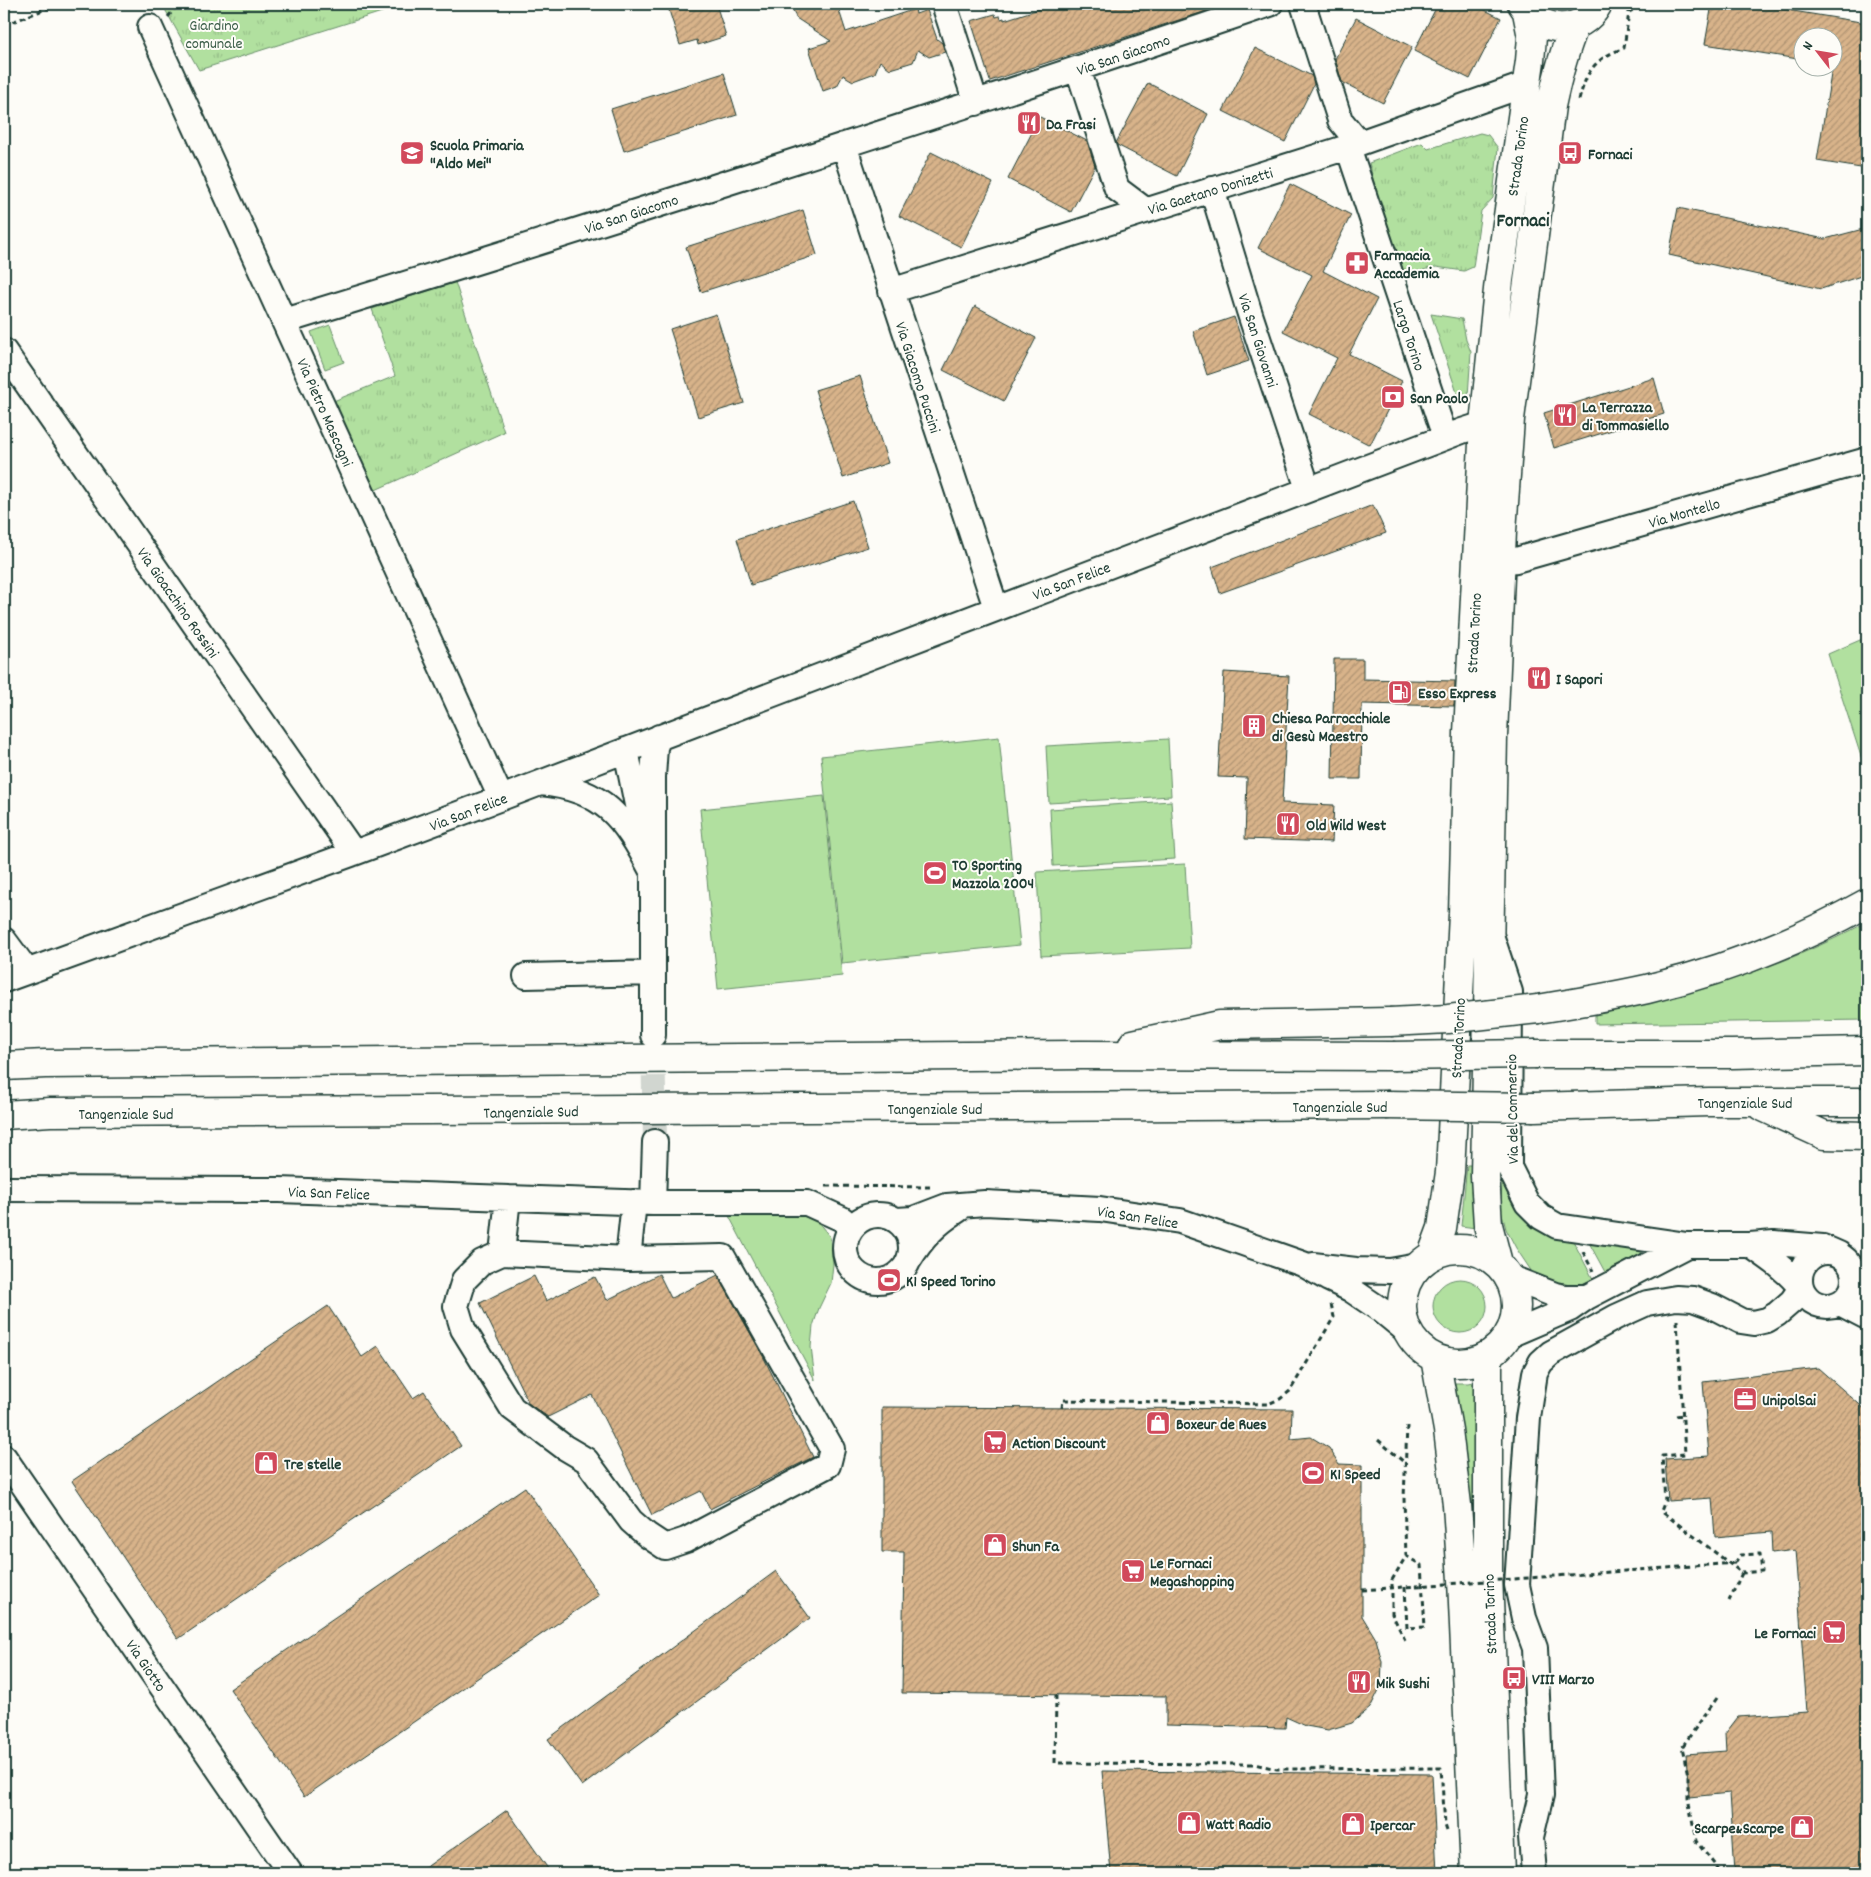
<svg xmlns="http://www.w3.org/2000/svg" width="1871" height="1877" font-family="Dekko,sans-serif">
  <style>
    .grass { fill: #b1e09f; stroke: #688e6a }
    .park { fill: url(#park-tufts); stroke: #688e6a }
    .building { fill: url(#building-hatch); stroke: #1f3d34 }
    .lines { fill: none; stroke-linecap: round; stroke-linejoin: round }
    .minor-tunnel { stroke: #d1d6d0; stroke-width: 24; stroke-dasharray: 24 12; stroke-linecap: butt }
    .minor-casing { stroke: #1f3d34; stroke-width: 28 }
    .major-casing { stroke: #1f3d34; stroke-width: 31 }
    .highway-casing { stroke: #1f3d34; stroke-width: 31 }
    .path { stroke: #1f3d34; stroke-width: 3; stroke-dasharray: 5 4; stroke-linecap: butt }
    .minor { stroke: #fdfcf7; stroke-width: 24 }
    .major { stroke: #fdfcf7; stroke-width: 28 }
    .highway { stroke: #fdfcf7; stroke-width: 28 }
    .highway-bridge-casing { stroke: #1f3d34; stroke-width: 31; stroke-linecap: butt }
    .path-bridge { stroke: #1f3d34; stroke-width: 3; stroke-dasharray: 5 4; stroke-linecap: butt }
    .highway-bridge { stroke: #fdfcf7; stroke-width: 28 }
    .labels { text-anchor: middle; stroke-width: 4; stroke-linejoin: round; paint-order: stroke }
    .park-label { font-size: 16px; fill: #3c5e49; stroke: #fdfcf7 }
    .street-label { font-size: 16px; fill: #1f3d34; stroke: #fdfcf7 }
    .poi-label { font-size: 16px; font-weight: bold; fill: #1f3d34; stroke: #fdfcf7; text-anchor: start }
    .quarter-label { font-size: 19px; font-weight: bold; fill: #1f3d34; stroke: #fdfcf7 }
  </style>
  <defs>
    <pattern id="park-tufts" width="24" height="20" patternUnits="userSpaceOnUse" patternTransform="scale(1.25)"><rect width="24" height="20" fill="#b1e09f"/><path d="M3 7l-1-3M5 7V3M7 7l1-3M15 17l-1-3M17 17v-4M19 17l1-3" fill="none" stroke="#98c18a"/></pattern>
    <pattern id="building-hatch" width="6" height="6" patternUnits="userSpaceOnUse" patternTransform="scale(1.25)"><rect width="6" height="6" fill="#d8b38a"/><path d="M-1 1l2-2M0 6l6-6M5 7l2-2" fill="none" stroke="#af9372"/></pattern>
  </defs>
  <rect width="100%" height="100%" fill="#fdfcf7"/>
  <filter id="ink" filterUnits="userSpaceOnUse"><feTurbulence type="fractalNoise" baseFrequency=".02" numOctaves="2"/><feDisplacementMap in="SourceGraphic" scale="10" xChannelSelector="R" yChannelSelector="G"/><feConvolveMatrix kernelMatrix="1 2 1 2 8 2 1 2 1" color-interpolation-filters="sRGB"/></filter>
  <g filter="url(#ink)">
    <path class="grass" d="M330,325L344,362L325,369L311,332Z
      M1867,637V775L1828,654Z
      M999,737L1020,945L842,963L821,756Z
      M1168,739L1171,796L1049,803L1046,746Z
      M824,796L842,976L718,989L700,809Z
      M1171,801L1175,859L1053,866L1050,809Z
      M1185,864L1190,948L1041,956L1037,872Z
      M1867,922V1020L1595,1024V1015C1690,995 1782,968 1867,922Z
      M1467,1165H1473L1472,1200L1476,1228L1461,1226Z
      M1502,1179L1570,1235L1593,1279L1571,1289L1543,1282L1532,1272L1516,1248L1506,1229L1501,1210Z
      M728,1214L801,1215L818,1222L830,1237L833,1264L831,1283L819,1308L813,1326L811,1347L815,1380Z
      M1586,1237L1642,1247L1643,1251L1640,1255L1605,1272Z
      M1433 1306a27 27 0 1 1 54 0a27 27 0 1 1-54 0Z
      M1477,1381L1482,1742L1468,1470L1455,1383H1468Z"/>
    <path class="park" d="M162,4H407L199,70Z
      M1480,133L1488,135L1498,148L1493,198L1481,211L1473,267L1464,271L1436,267L1403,275L1400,254L1392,252L1369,163L1422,143L1428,149Z
      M455,282L504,432L371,492L331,402L395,376L372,309Z
      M1431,314L1462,319L1466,340L1471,352L1468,396L1460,402Z"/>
    <path class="building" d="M667,4H716L726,36L698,45L697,40L680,45Z
      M791,4H837L846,32L915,9L916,14L927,10L937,39L942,43L945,52L929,57L918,50L913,62L890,69L880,61L875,73L853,81L843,75L837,86L823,91L809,48L831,41L796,18Z
      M1055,4H1218L1219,7L990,81L971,21L995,14L996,17L1000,16L1001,19L1004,18V20Z
      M1438,4H1473L1501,18L1470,79L1414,51Z
      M1712,4H1750L1867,23V169L1817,161L1832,68H1834V38H1804V60L1705,44Z
      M1356,18L1412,47L1383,103L1342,82L1335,59Z
      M1255,48L1312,76L1314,84L1285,142L1223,111Z
      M724,73L737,115L624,151L611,109Z
      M1148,83L1208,114L1177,176L1117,145L1116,143Z
      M1040,117L1087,141L1095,166L1071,212L1008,179Z
      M931,152L993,183L961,247L899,216Z
      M1290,184L1351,215L1323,271L1377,299L1349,354L1402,381L1370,445L1309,414L1337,358L1283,331L1312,275L1258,248Z
      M1678,208L1825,239L1867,228V274L1821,289L1669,255Z
      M803,210L817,255L701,292L686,247Z
      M975,306L1036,338L1004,401L943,370Z
      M716,314L744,403L698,417L670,329Z
      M1234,317L1249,361L1207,375L1193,331Z
      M860,376L888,463L843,478L815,390Z
      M1654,378L1664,414L1554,448L1544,413Z
      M853,501L868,547L751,585L737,539Z
      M1373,505L1386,533L1220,593L1212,567Z
      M1334,659H1363V679L1455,681L1454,706L1362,704L1361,779H1332Z
      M1224,672L1289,676L1282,803L1334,805L1332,842L1245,839L1247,778L1218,777Z
      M659,1274L671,1298L718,1275L764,1358L813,1457L710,1509L701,1491L652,1515L592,1395L548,1417L529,1404L480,1303L534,1276L546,1301L595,1277L607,1300Z
      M328,1306L362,1357L378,1346L413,1398L424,1391L461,1446L178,1639L72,1481Z
      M1818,1368L1867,1411V1873H1735L1730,1793L1689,1797L1686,1754L1726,1751L1725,1734L1738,1717L1807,1712L1795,1550L1772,1553L1771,1532L1715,1537L1712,1498L1668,1501L1665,1459L1709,1456L1703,1382Z
      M882,1407L1292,1409L1291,1439L1311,1437L1329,1448L1339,1464L1362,1465V1616L1376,1639L1382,1662L1381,1686L1370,1708L1352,1723L1328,1730L1306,1726L1286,1717L1285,1728L1166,1725V1696L902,1693L904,1552H882Z
      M525,1487L599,1595L304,1797L230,1689Z
      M776,1571L810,1618L582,1786L548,1739Z
      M1102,1771L1432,1774L1437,1873H1111Z
      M507,1810L551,1873H418Z"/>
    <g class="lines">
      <path class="minor-tunnel" d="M653,1040L655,1142"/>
      <defs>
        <path id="minor" d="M944,4L976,103
          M1303,4L1340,120L1359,143
          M150,27L501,798
          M1078,69L1117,189L1145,210
          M844,145L996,608
          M1348,147L1445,437
          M1212,189L1249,311L1308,489
          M891,291L1348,147L1527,84
          M285,321C615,220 943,115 1270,4
          M4,351L354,853
          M1500,562L1516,560L1867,460
          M626,750L645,845
          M541,783C604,789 624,818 652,871
          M1492,938L1510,992L1509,1167L1527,1203L1541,1217L1557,1226L1687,1245H1750L1774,1243L1823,1247L1839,1254
          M4,940L27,971
          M526,976L653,973
          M4,980L354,853L501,798L1462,431L1484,424
          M653,1035V777L655,747L659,737
          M4,1189L279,1190L653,1203H807L842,1219L852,1228
          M653,1203L655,1142
          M845 1248a33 33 0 1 1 66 0a33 33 0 1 1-66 0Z
          M897,1220L913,1219L947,1206L985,1203L1100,1209L1180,1221L1303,1264L1329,1279L1350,1289L1381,1310L1409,1333
          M1800 1279a27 27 0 1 1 54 0a27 27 0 1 1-54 0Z
          M502,1253L628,1259L723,1257L832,1449L828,1465L686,1540L665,1547L647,1535L631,1521L586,1460L564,1447L512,1408L463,1329L456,1306L464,1280L482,1262L502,1253L508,1198
          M628,1259L634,1202
          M909,1260C923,1237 936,1224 958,1210
          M1313,1265L1356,1270L1390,1271L1418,1266
          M1509,1277L1555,1295L1566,1297H1587
          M1840,1303L1867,1317
          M1507,1336L1570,1309L1587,1297L1687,1245
          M4,1457L290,1873
          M1534,1873L1531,1837L1541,1795L1535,1648L1524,1618L1517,1585L1528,1418L1535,1373L1541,1362L1551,1353L1616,1317L1647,1303L1676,1298L1693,1299L1712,1306L1741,1321L1754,1323L1767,1320L1777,1314L1792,1301L1801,1288C1787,1270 1769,1258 1750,1245"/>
        <path id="major" d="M1522,4C1540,34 1581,36 1598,4
          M1402 1306a57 57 0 1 1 114 0a57 57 0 1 1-114 0Z
          M1432,1255L1442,1228L1450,1172L1463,914L1468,733L1484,424L1499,280L1530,61L1532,37L1527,12
          M1498,1263L1488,1225L1485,1176L1493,736L1502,531L1510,419L1551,106C1557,78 1564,51 1575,25
          M1488,1355V1575L1500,1873
          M1435,1358L1448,1430L1457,1505L1462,1580L1475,1873"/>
        <path id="highway" d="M1538,1009C1575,1003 1611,997 1647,989C1723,971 1799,941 1867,903
          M1133,1044L1220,1025L1390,1022
          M1537,1054H1732L1867,1051
          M4,1066L45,1064L1082,1055L1393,1056
          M1761,1106L1824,1135L1867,1136
          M1534,1107L1709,1102H1867
          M4,1115L50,1112L1386,1105"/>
      </defs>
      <use href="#minor" class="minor-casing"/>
      <use href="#major" class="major-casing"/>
      <use href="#highway" class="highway-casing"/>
      <path class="path" d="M168,17L175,8L186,4
        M4,25L59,4
        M1579,100C1587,70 1594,59 1624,48L1629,12L1640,7L1639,4
        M826,1186L932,1187
        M1583,1252L1593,1271
        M1677,1320L1685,1454L1662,1456L1665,1501L1661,1511L1742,1573L1729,1601
        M1062,1408L1063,1400L1268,1404L1280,1399L1290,1391L1334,1317L1331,1304
        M1676,1416L1683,1415
        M1378,1440L1405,1463
        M1735,1563L1740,1555L1760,1554L1762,1571L1742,1573
        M1405,1587L1407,1628L1425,1627L1421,1565L1406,1556
        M1405,1640L1392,1614V1580L1406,1556L1404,1498L1407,1426
        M1056,1695L1055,1763L1254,1764L1277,1769L1441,1768L1445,1825L1447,1831
        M1717,1698L1682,1747L1688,1775V1798L1696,1841L1721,1873"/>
      <use href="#minor" class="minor"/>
      <use href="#major" class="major"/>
      <use href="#highway" class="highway"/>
      <defs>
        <path id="highway-bridge" d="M1390,1022L1448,1019L1538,1009
          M1393,1056L1537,1054
          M1386,1105L1534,1107"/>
      </defs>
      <use href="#highway-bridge" class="highway-bridge-casing"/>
      <path class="path-bridge" d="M1362,1590L1735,1563"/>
      <use href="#highway-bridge" class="highway-bridge"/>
    </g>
  </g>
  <defs>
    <symbol id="restaurant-square" viewBox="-11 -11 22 22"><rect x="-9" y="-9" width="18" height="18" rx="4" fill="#d1495b" stroke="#fdfcf7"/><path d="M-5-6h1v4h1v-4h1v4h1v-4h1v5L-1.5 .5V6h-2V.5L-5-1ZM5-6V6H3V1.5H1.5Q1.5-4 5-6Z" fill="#fff"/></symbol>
    <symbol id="school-square" viewBox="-11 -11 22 22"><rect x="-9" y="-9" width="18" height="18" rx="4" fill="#d1495b" stroke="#fdfcf7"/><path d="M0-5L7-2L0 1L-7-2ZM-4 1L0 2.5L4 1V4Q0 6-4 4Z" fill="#fff"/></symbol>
    <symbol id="bus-square" viewBox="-11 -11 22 22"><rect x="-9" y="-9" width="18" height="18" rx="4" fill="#d1495b" stroke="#fdfcf7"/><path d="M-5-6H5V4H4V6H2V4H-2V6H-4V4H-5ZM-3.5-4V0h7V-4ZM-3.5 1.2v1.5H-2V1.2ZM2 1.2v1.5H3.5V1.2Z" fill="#fff"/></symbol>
    <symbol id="pharmacy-square" viewBox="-11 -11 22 22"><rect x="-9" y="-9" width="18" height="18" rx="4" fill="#d1495b" stroke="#fdfcf7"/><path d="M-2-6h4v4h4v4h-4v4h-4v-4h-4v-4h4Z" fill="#fff"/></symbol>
    <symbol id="bank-square" viewBox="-11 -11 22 22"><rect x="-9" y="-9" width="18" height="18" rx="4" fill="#d1495b" stroke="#fdfcf7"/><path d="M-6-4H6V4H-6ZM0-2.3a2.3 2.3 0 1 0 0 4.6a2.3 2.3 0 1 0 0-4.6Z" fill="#fff"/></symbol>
    <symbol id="fuel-square" viewBox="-11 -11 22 22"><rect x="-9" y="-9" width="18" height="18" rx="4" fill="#d1495b" stroke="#fdfcf7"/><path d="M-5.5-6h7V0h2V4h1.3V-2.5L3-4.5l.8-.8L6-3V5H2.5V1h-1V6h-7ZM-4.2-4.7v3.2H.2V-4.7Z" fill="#fff"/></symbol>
    <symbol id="building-square" viewBox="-11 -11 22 22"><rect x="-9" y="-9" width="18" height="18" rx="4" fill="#d1495b" stroke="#fdfcf7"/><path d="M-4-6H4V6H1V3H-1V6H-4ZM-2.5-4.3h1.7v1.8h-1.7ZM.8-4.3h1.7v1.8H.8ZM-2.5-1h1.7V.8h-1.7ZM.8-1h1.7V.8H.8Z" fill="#fff"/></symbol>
    <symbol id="stadium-square" viewBox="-11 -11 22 22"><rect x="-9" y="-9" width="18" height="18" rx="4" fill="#d1495b" stroke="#fdfcf7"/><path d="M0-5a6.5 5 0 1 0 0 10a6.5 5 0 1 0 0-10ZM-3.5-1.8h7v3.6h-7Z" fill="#fff"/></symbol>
    <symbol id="office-square" viewBox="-11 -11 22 22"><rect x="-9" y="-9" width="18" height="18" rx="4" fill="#d1495b" stroke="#fdfcf7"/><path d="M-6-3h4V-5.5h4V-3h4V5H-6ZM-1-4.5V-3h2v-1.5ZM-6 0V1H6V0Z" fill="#fff"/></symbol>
    <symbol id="shop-square" viewBox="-11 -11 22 22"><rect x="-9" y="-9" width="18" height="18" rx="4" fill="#d1495b" stroke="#fdfcf7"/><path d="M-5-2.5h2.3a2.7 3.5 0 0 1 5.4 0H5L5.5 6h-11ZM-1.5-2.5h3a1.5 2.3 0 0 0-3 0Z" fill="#fff"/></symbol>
    <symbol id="supermarket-square" viewBox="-11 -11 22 22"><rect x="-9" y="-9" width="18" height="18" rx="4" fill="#d1495b" stroke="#fdfcf7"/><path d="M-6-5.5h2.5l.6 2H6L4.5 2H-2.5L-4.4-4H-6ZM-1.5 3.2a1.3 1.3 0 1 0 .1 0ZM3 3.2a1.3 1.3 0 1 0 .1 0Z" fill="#fff"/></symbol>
  </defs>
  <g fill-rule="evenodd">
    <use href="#restaurant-square" x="1015" y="109" width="28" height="28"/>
    <use href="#school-square" x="398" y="139" width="28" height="28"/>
    <use href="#bus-square" x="1556" y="139" width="28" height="28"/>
    <use href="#pharmacy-square" x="1343" y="249" width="28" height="28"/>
    <use href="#bank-square" x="1379" y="383" width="28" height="28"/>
    <use href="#restaurant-square" x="1551" y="401" width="28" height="28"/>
    <use href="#restaurant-square" x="1525" y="664" width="28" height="28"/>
    <use href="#fuel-square" x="1386" y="678" width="28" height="28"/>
    <use href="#building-square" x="1240" y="712" width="28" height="28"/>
    <use href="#restaurant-square" x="1274" y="810" width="28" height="28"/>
    <use href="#stadium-square" x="921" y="859" width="28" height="28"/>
    <use href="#stadium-square" x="875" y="1266" width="28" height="28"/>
    <use href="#office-square" x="1731" y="1385" width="28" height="28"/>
    <use href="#shop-square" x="1144" y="1409" width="28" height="28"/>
    <use href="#supermarket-square" x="981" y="1428" width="28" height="28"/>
    <use href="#shop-square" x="252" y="1449" width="28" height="28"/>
    <use href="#stadium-square" x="1299" y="1459" width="28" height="28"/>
    <use href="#shop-square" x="981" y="1531" width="28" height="28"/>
    <use href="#supermarket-square" x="1119" y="1557" width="28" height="28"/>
    <use href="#supermarket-square" x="1820" y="1618" width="28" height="28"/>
    <use href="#bus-square" x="1500" y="1664" width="28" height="28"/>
    <use href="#restaurant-square" x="1345" y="1668" width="28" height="28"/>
    <use href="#shop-square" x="1175" y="1809" width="28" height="28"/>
    <use href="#shop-square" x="1339" y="1810" width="28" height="28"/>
    <use href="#shop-square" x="1788" y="1813" width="28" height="28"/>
  </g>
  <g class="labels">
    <g class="park-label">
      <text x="214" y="30">Giardino<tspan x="214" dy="18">comunale</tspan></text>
    </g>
    <g class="street-label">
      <text transform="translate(1123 54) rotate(-19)" y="6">Via San Giacomo</text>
      <text transform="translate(1517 156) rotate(-82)" y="6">Strada Torino</text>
      <text transform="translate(1210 190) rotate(-17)" y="6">Via Gaetano Donizetti</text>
      <text transform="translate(631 213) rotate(-18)" y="6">Via San Giacomo</text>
      <text transform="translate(1410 335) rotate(72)" y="6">Largo Torino</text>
      <text transform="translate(1259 340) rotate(72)" y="6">Via San Giovanni</text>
      <text transform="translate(919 377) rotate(72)" y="6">Via Giacomo Puccini</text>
      <text transform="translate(326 412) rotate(66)" y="6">Via Pietro Mascagni</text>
      <text transform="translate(1684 512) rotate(-16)" y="6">Via Montello</text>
      <text transform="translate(1071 580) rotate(-21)" y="6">Via San Felice</text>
      <text transform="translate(179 602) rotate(55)" y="6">Via Gioacchino Rossini</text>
      <text transform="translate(1473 633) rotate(-87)" y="6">Strada Torino</text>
      <text transform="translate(468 811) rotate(-21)" y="6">Via San Felice</text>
      <text transform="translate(1457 1038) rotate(-87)" y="6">Strada Torino</text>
      <text x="1745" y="1108">Tangenziale Sud</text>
      <text x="1340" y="1112">Tangenziale Sud</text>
      <text x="935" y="1114">Tangenziale Sud</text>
      <text transform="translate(1511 1109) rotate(-91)" y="6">Via del Commercio</text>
      <text transform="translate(531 1111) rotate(-1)" y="6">Tangenziale Sud</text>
      <text x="126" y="1119">Tangenziale Sud</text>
      <text transform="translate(329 1192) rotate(2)" y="6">Via San Felice</text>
      <text transform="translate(1138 1216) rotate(9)" y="6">Via San Felice</text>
      <text transform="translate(1489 1614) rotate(-92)" y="6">Strada Torino</text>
      <text transform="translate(147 1665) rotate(56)" y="6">Via Giotto</text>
    </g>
    <g class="poi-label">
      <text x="1046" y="129">Da Frasi</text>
      <text x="430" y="150">Scuola Primaria<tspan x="430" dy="18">"Aldo Mei"</tspan></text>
      <text x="1588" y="159">Fornaci</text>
      <text x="1374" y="260">Farmacia<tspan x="1374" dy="18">Accademia</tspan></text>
      <text x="1410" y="403">San Paolo</text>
      <text x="1582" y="412">La Terrazza<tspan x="1582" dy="18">di Tommasiello</tspan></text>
      <text x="1556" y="684">I Sapori</text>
      <text x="1418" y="698">Esso Express</text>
      <text x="1272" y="723">Chiesa Parrocchiale<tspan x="1272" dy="18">di Gesù Maestro</tspan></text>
      <text x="1306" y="830">Old Wild West</text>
      <text x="952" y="870">TO Sporting<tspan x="952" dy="18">Mazzola 2004</tspan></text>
      <text x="906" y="1286">K1 Speed Torino</text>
      <text x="1762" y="1405">UnipolSai</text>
      <text x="1176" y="1429">Boxeur de Rues</text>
      <text x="1012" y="1448">Action Discount</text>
      <text x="284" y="1469">Tre stelle</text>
      <text x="1330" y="1479">K1 Speed</text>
      <text x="1012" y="1551">Shun Fa</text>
      <text x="1150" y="1568">Le Fornaci<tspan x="1150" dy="18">Megashopping</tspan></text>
      <text x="1816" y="1638" text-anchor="end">Le Fornaci</text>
      <text x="1532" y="1684">VIII Marzo</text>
      <text x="1376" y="1688">Mik Sushi</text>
      <text x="1206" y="1829">Watt Radio</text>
      <text x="1370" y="1830">Ipercar</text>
      <text x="1784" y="1833" text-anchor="end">Scarpe&amp;Scarpe</text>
    </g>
    <g class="quarter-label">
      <text x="1523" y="226">Fornaci</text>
    </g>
  </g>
  <rect width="1871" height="1877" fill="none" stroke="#fdfcf7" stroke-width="20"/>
  <rect x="10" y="10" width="1851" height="1857" fill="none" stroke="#1f3d34" stroke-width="2" filter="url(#ink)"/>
  <g transform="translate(1818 52) rotate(301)"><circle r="24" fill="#fdfcf7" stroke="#a4b0a9"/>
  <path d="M0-4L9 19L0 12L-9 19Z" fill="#d1495b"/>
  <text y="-8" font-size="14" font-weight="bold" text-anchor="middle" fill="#1f3d34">N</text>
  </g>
</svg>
